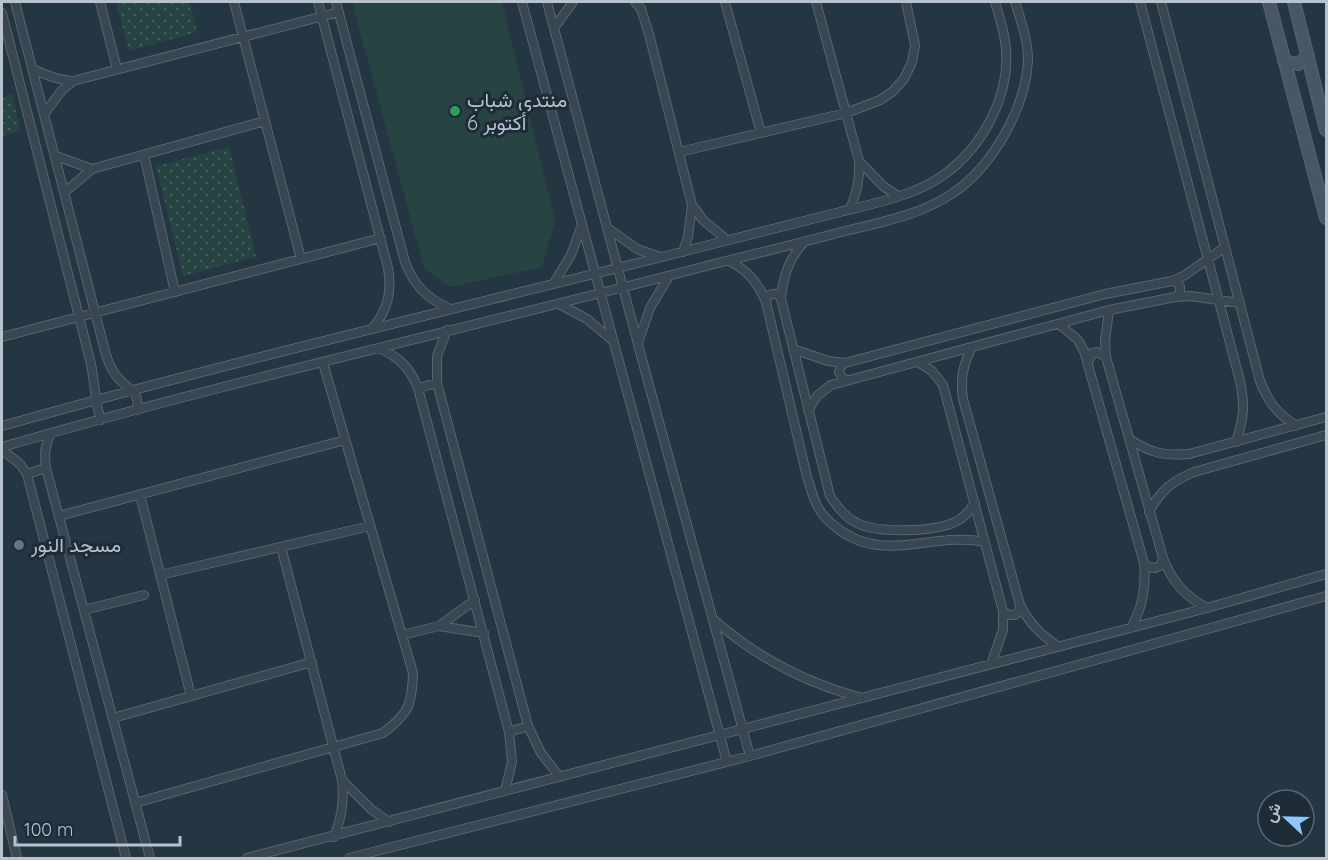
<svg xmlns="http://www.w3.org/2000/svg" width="1328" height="860" font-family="Quicksand,Vazirmatn,sans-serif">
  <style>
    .park { fill: url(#park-dots) }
    .pitch { fill: #274443 }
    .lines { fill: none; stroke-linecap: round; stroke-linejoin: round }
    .minor-casing { stroke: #58656f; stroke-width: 10 }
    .secondary-casing { stroke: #58656f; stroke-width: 14 }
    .minor { stroke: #394752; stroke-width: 8 }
    .secondary { stroke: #475765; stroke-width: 12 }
    .leisure-dot { fill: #2e9e5b; stroke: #1e2c38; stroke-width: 2 }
    .worship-dot { fill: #6b7280; stroke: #1e2c38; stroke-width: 2 }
    .labels { text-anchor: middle; stroke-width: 6; stroke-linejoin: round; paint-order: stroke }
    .poi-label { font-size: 20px; fill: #b7c2cc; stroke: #1e2c38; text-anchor: start }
  </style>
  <defs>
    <pattern id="park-dots" width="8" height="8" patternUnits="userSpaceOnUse" patternTransform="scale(1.5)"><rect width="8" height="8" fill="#274443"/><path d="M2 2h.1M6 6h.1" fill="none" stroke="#445d5d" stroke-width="1.8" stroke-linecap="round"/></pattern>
  </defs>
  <rect width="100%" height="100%" fill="#253643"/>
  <path class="park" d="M116,2H190L197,32L129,51Z
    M12,94L20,130L2,136V97Z
    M229,147L256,257L183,276L156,166Z"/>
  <path class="pitch" d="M352,2H502L555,221L542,267L450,287L424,268Z"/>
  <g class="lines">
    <defs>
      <path id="minor" d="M15,2L106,355C109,364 113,374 121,381C131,391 140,393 137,410
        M100,2L117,69
        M234,2L301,259
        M318,2L388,268C392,292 388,310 372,329
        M336,2L405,262C414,285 426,298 449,308
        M522,2L727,762
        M547,2L643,363L750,756
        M635,2L641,9L649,34L692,205L688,237L683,252
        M725,2L761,133
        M816,2L859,161C860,179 857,192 850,209
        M1140,2L1240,381C1245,405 1244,418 1236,442
        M1161,2L1260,381C1269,403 1276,412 1296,426
        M2,13L90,360C95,379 94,401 101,420
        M554,28L573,2
        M33,69C47,76 58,80 73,81L339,12
        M45,113L62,90L73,81
        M679,152L846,113L880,100L892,92L904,79L912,62L915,45L906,2
        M144,155L175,292
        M56,156L92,169
        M859,161L883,186L898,196
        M65,192L92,169L265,121
        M693,206L703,220L727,240
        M609,229L637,249L660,257
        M805,241C789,258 783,276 781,299L830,496C837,506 844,516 855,522C875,534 934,532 955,522C964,518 969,511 975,503
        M729,261C748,270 758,283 766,302L807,477C810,485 812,495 816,503C820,513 829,522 837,528C884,565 933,531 985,542
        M1172,281L1177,282L1180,287V293L1175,297
        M554,283L571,255L582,225
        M766,302L767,297L772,294H778L781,299
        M559,304L587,319L612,340
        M1109,310L1105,341L1106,357L1163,558C1172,582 1185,596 1207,608
        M1059,324L1078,340L1084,351L1144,563C1146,588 1143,606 1131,628
        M447,330L437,356V383L528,726L541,753L559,776
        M2,337L381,238
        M638,343L650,308L669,276
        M972,347C963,365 960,378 963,399L1020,605C1030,624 1041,635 1059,647
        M379,348C399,357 410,368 418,388L509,732L512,762L505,791
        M793,349L828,361L845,363L1105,294L1172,281L1185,275L1225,247
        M918,362L932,371L943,385L1003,611V630L991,664
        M845,363L840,367L839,372L842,378L847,380
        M1088,363L1092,353L1097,352L1106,357
        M418,388L437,383
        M808,411L817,396L831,385L1109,310L1175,297L1190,296L1240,303
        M2,426C236,360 473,305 709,245C752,234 796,223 840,212C875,203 915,196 945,174C984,145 1013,92 1005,41C1003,28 999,15 995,2
        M51,433C45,445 44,454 46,468L150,858
        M1129,439C1151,453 1163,456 1189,454L1326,417
        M2,447C236,379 474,327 710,265C755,254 800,243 845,231C882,222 921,215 953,193C992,167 1026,108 1028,60C1028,40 1021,21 1015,2
        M2,450L20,464L27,474L126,858
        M27,474L46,468
        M140,495L191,696
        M1149,512C1161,490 1171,482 1194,472L1326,435
        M59,516L345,440
        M281,547L342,780C344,801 342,817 334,837
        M1144,563L1148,567L1155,568L1161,565L1163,558
        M160,575L370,526
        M84,610L144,595
        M1003,611L1009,615H1015L1019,611L1020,605
        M713,619C757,658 806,683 862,698
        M439,626L475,600
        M402,635L439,626L484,633
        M113,718L312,662
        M509,732L528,726
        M342,780L372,810L389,822
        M2,795L17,858
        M135,803L383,733C408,714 412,706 413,673L323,363
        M247,858L1207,608L1326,574
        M349,858L750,756L1326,596"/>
      <path id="secondary" d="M1269,2L1326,218
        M1294,2L1326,130
        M1284,61L1298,64L1308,56"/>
    </defs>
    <use href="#minor" class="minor-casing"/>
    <use href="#secondary" class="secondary-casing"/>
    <use href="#minor" class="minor"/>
    <use href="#secondary" class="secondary"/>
  </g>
  <circle class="leisure-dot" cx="455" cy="111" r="6"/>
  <circle class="worship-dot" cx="19" cy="545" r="6"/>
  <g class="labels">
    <g class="poi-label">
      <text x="467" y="107">منتدى شباب<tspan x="467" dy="23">6 أكتوبر</tspan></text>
      <text x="31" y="552">مسجد النور</text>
    </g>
  </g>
  <rect width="1328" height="860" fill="none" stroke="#b7c2cc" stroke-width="6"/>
  <g transform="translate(1286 818) rotate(292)"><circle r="28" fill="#1e2c38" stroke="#5b6873" stroke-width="1.5"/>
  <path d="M0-4.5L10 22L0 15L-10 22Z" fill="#8bc7fc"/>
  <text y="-9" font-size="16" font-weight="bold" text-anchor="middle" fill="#b7c2cc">ش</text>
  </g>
  <path d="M15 836v9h165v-9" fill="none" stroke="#b7c2cc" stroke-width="3"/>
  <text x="24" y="836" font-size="18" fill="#b7c2cc" stroke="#1e2c38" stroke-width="4.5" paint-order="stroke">100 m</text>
</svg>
